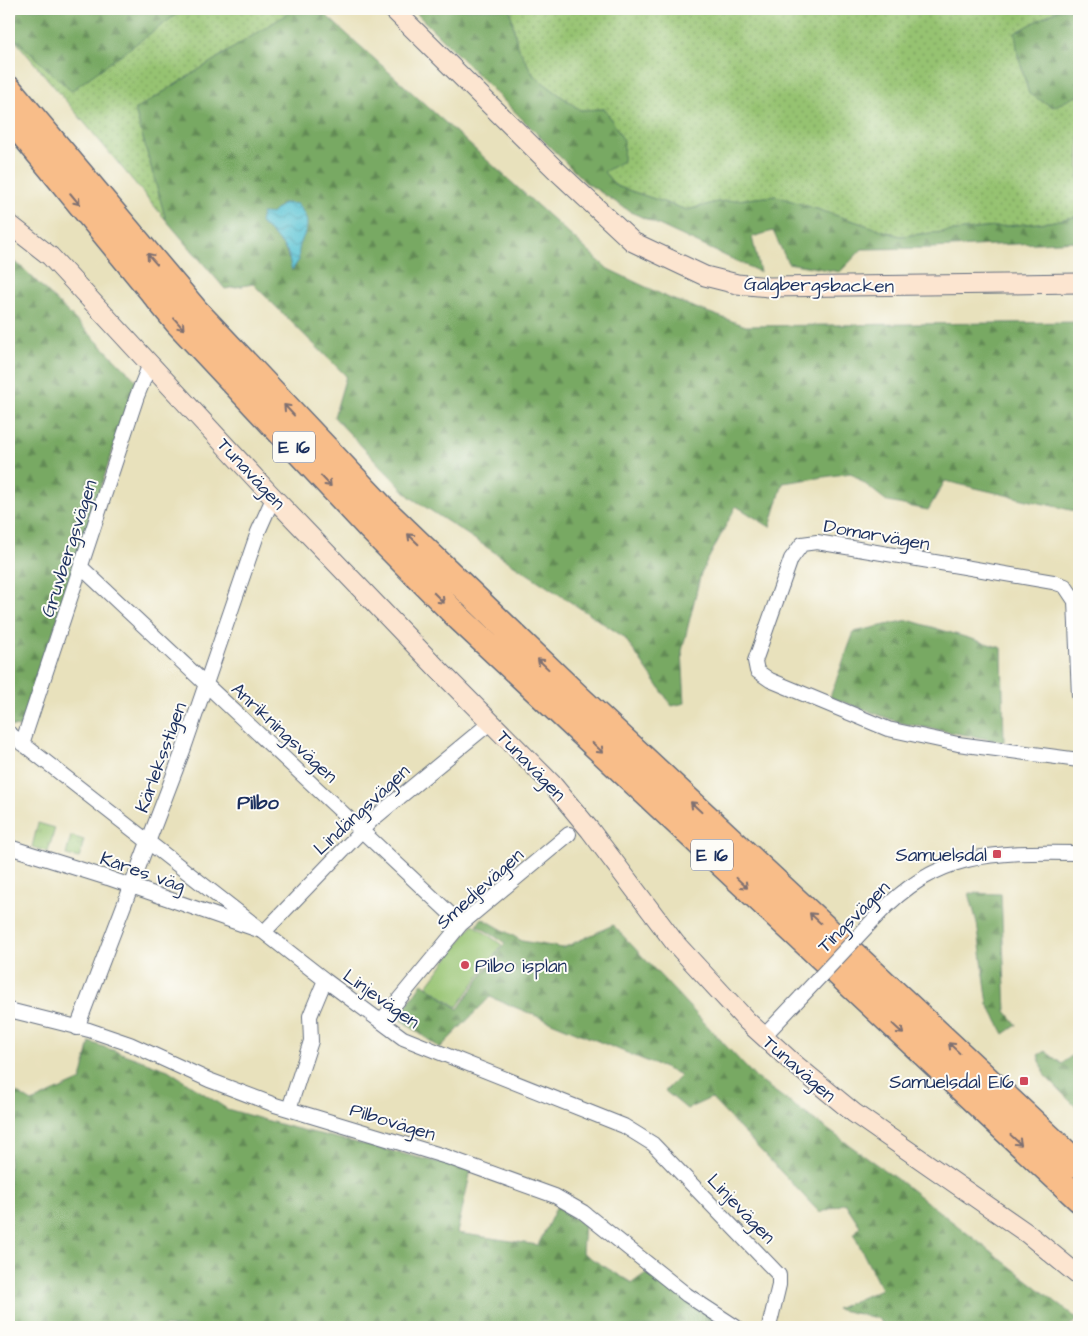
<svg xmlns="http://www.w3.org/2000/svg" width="1088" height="1336" font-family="'Architects Daughter',sans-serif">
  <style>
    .grass { fill: url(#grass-dots); stroke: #587968 }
    .forest { fill: url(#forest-firs); stroke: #4a6c60; fill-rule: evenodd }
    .park { fill: url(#park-tufts); stroke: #587968 }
    .garden { fill: #96c371; stroke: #587968 }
    .water { fill: url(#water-waves); stroke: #3a7999 }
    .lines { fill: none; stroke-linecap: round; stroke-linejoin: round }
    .street-casing { stroke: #636d7f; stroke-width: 16 }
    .secondary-casing { stroke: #636d7f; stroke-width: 21 }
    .highway-casing { stroke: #636d7f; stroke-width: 28 }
    .street { stroke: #fff; stroke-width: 14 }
    .secondary { stroke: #fce5d0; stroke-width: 19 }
    .highway { stroke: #f8bd89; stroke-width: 25 }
    .street-bridge-casing { stroke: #636d7f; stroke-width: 16; stroke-linecap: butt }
    .street-bridge { stroke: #fff; stroke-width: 14 }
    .oneway { stroke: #7e6f71 }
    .poi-dot { fill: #d1495b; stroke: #fdfcf7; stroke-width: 2 }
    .labels { text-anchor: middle; stroke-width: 4; stroke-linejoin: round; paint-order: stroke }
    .shield { fill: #fdfcf7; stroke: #5f6c8c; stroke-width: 1 }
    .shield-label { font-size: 18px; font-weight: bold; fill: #1b2f5e }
    .street-label { font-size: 19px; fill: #1b2f5e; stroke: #fdfcf7 }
    .poi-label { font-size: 19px; fill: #1b2f5e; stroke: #fdfcf7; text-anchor: end }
    .neighbourhood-label { font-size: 20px; font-weight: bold; fill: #1b2f5e; stroke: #fdfcf7 }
  </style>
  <defs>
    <pattern id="grass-dots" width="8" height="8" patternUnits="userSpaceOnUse" patternTransform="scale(1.25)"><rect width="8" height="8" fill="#96c371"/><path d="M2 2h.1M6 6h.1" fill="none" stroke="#7a9f60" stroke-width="1.8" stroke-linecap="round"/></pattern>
    <pattern id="forest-firs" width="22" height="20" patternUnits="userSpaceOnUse" patternTransform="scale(1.25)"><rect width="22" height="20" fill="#78a963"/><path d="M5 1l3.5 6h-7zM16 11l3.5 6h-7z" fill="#628a55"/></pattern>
    <pattern id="park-tufts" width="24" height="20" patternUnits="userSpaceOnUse" patternTransform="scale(1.25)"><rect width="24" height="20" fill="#96c371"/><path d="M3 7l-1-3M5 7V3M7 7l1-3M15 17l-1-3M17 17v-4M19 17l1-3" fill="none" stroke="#7a9f60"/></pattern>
    <pattern id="water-waves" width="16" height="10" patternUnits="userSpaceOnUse" patternTransform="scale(1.25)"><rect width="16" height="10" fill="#59c3d4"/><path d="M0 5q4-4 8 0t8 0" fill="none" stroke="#499faf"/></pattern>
  </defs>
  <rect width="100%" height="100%" fill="#fdfcf7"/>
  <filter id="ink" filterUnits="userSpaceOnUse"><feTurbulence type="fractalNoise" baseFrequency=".02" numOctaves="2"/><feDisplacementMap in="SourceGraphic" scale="10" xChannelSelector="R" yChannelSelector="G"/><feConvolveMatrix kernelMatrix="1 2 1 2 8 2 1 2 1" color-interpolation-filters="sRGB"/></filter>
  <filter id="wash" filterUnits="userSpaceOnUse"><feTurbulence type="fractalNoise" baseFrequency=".0096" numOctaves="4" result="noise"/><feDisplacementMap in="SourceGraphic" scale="20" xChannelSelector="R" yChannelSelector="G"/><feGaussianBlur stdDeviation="1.12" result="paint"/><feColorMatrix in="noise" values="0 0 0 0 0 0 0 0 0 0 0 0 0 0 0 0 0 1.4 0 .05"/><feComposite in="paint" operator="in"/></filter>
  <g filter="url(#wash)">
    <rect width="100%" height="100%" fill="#e8e1bc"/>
    <path class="grass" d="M184,9H295L135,110L166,220L9,33L71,90Z
      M510,9H1059L1016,33L1018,55L1029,94L1079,95V216L1049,222L900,236L776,196L717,202L687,210L616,186L604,172L623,141L605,109L580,110L534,76L517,45Z"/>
    <path class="forest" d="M20,9H184L71,91L9,33Z
      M295,9H319L608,269L671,299L746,326L1079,322V512L945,481L928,510L888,502L851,473L783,483L770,527L736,506L701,573L682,651L685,703L672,706L624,637L410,497L334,417L346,376L253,284L225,289L166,220L135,110ZM283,203L300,244L297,252L288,259C284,232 251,236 283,203Z
      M412,9H510L517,45L534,76L580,110L605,109L624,141L623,161L604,172L616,186L687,210L717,202L776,196L900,236L1049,222L1079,216V241L931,248L862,249L840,272L788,263L773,231L752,237L760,272L631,212L585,182Z
      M1059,9H1079V95L1053,107L1029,94L1018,55L1015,33Z
      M9,259L22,267L136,380L22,727L9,726Z
      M908,620L1002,648L1004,742L901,723L830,697L854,632Z
      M969,893L1001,894L1006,1011L1017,1025L1004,1034L988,1004L977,923Z
      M482,918L522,941L563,948L613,925L756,1078L905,1185L1079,1320L1066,1327H886L877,1318L836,1309L881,1289L854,1235L860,1226L845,1203L820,1213L711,1098L687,1109L665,1091L681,1075L490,997L440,1048L398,1018L422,983L458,1009L505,943L477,925Z
      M90,1042L168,1070L227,1109L290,1127L471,1170L457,1233L538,1245L557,1206L584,1225L582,1253L632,1283L646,1273L725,1327H9V1088L32,1102L81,1080Z
      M1079,1049V1110L1045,1076L1038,1055L1045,1051L1062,1064Z"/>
    <path class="park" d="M38,823L55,828L48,852L32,847Z
      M71,836L84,840L79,858L66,855Z"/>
    <path class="garden" d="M473,924L502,945L457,1007L427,986Z"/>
    <path class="water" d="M283,203L297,204C320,230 295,235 299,260L292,270C290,264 289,256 287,251C283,245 265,225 260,223L262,213L272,214Z"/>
  </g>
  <g filter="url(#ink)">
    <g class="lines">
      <defs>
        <path id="street" d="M82,568L461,924
          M1079,696L1075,601L1065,586L1053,582L817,542L802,544L791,559L755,661L757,671L770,680L888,729L958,744L1079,760
          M9,733L325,980L403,1038L624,1126L653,1144L779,1275V1285L769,1327
          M22,744L137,396L150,364
          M9,847L108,878L264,932L372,820L491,722
          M876,917C938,850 995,852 1079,853
          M9,1010L89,1030L130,1044L209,1080L275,1105L447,1157L555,1196L583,1212L687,1295L736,1327
          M381,1021L461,924L569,834
          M77,1028L184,748L258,532L270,505L276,499
          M764,1036L801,997
          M289,1109L311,1041L310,1016L325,980"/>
        <path id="secondary" d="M393,9L557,171L633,242L705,276L737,284L769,287L1079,283
          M9,224L50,256L268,492L436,667L552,784L590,830L675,943L747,1021L792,1062L854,1113L1028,1234L1079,1276"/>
        <path id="highway" d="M9,89L195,310L386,512L579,698L1079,1165
          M9,117L178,323L370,528L458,617L1079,1199"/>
      </defs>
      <use href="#street" class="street-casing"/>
      <use href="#secondary" class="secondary-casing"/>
      <use href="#highway" class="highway-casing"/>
      <use href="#street" class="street"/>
      <use href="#secondary" class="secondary"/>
      <use href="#highway" class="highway"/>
      <defs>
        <path id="street-bridge" d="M801,997L876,917"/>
      </defs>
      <use href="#street-bridge" class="street-bridge-casing"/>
      <use href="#street-bridge" class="street-bridge"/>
    </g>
    <defs><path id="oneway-shaft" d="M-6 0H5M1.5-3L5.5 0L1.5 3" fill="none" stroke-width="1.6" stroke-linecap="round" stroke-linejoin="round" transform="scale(1.25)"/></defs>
    <g class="oneway">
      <use href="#oneway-shaft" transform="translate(75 199) rotate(50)"/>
      <use href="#oneway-shaft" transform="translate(152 259) rotate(-131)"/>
      <use href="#oneway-shaft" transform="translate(179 324) rotate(49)"/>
      <use href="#oneway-shaft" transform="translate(289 410) rotate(-133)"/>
      <use href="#oneway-shaft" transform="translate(326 481) rotate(47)"/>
      <use href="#oneway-shaft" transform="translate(413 539) rotate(-136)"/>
      <use href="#oneway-shaft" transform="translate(439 598) rotate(45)"/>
      <use href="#oneway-shaft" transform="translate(543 664) rotate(-137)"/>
      <use href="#oneway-shaft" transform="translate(598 748) rotate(43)"/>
      <use href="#oneway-shaft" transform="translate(696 807) rotate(-137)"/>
      <use href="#oneway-shaft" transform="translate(742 883) rotate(43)"/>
      <use href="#oneway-shaft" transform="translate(815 918) rotate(-137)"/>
      <use href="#oneway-shaft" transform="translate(898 1029) rotate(43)"/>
      <use href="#oneway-shaft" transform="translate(954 1048) rotate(-137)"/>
      <use href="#oneway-shaft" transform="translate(1016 1140) rotate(43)"/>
    </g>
  </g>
  <g class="poi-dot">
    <rect x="992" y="849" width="10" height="10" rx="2.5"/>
    <circle cx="465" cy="965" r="5"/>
    <rect x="1019" y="1076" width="10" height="10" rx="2.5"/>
  </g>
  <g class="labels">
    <g class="shield">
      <rect x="273" y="431.5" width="42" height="31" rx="4"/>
      <rect x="691" y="839.5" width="42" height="31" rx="4"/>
    </g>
    <g class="shield-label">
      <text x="294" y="453">E 16</text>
      <text x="712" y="861">E 16</text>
    </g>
    <g class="street-label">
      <text transform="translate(819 284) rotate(1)" y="7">Galgbergsbacken</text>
      <text transform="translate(252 473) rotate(47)" y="7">Tunavägen</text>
      <text transform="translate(877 534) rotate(10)" y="7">Domarvägen</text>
      <text transform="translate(68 548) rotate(-72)" y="7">Gruvbergsvägen</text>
      <text transform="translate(285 732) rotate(43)" y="7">Anrikningsvägen</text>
      <text transform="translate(160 757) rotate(-70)" y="7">Kärleksstigen</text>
      <text transform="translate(532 765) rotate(46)" y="7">Tunavägen</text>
      <text transform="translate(361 809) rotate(-43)" y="7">Lindängsvägen</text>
      <text transform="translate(143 871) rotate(19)" y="7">Kåres väg</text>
      <text transform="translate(479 888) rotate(-42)" y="7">Smedjevägen</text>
      <text transform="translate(853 916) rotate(-45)" y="7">Tingsvägen</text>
      <text transform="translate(382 998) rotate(35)" y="7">Linjevägen</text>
      <text transform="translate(800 1068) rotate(41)" y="7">Tunavägen</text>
      <text transform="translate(393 1121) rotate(17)" y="7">Pilbovägen</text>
      <text transform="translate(742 1208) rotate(46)" y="7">Linjevägen</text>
    </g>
    <g class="poi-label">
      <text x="987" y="861">Samuelsdal</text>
      <text x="475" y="972" text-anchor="start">Pilbo isplan</text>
      <text x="1014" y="1088">Samuelsdal E16</text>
    </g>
    <g class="neighbourhood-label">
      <text x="258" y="809">Pilbo</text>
    </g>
  </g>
  <rect width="1088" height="1336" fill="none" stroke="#fdfcf7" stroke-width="30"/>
</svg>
